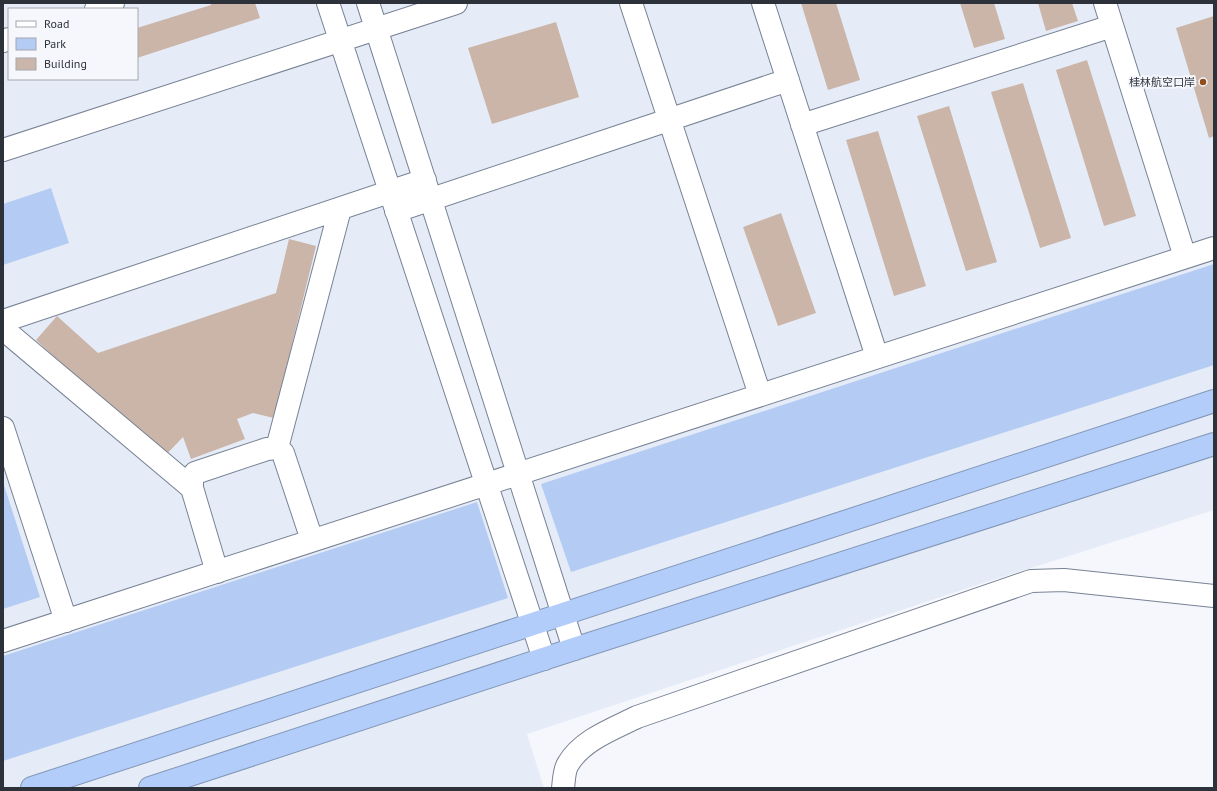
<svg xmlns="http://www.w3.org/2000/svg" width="1217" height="791" font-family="'PT Sans','Noto Sans SC',sans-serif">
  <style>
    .built { fill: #e5ecf7; fill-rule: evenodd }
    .green { fill: #b4cbf3 }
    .building { fill: #cab5a8 }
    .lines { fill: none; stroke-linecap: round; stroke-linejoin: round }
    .minor-casing { stroke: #788295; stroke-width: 24 }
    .highway-casing { stroke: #8397b7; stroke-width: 24 }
    .minor { stroke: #fff; stroke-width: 22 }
    .highway { stroke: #b2cdfa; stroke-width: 22 }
    .poi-dot { fill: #904d1e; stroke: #f5f7fc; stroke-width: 1.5 }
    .labels { text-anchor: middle; stroke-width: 4; stroke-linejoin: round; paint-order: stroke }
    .poi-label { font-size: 11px; fill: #2d323a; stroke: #f5f7fc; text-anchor: end }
  </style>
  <rect width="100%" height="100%" fill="#f5f7fc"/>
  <path class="built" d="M3,3H1214V510L971,587L527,734L544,788H3ZM9,9H137V79H9Z"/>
  <path class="green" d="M51,188L69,243L3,265V204Z
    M1214,264V365L571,572L541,484Z
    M3,482L40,597L3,609Z
    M477,502L508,598L3,761V656Z"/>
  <path class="building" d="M211,3H255L260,18L137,58V28L211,5Z
    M801,3H836L860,80L828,90Z
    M960,3H994L1005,39L974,48Z
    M1038,3H1072L1078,21L1046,31Z
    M1214,16V136L1209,138L1176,28Z
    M556,22L579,97L492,124L468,48Z
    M1087,60L1136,216L1104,226L1056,70Z
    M1023,83L1071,238L1040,248L991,92Z
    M949,106L997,262L966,271L917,116Z
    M878,131L926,286L894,296L846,140Z
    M781,213L816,313L778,326L743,227Z
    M289,239L316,246L274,418L253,413L237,419L245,439L191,459L183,437L163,458L36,340L57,316L98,353L276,293Z"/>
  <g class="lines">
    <defs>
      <path id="minor" d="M328,3L544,659
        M368,3L574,649
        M631,3L760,395
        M763,3L877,357
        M1105,3L1185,257
        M96,9L113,3
        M3,41L9,39
        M802,125L1112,26
        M3,150L456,3
        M396,211L788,80
        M3,321L425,180
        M3,329L192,488
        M3,428L66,621
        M277,448L340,209
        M217,572L192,488V477L195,473L267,449L277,448L283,453L312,540
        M3,641L1214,248
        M563,788C564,781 564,770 568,764C582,740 613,729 637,717L1031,581L1064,580L1214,596"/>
      <path id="highway" d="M32,788L1214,401
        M150,788L574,649L1214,444"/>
    </defs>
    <use href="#minor" class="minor-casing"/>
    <use href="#highway" class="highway-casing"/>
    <use href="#minor" class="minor"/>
    <use href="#highway" class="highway"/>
  </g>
  <circle class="poi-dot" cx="1203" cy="82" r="4"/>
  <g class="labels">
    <g class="poi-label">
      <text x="1195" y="86">桂林航空口岸</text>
    </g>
  </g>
  <rect width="1217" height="791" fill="none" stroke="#2d323a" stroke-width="8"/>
  <rect x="8" y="8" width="130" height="72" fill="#f5f7fc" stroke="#a5a8ae"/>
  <rect x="16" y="21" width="20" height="6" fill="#ffffff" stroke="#a5a8ae"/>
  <text x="44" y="28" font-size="12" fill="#2d323a">Road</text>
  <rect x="16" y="38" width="20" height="12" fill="#b4cbf3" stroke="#a5a8ae"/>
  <text x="44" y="48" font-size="12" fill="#2d323a">Park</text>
  <rect x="16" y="58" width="20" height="12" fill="#cab5a8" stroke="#a5a8ae"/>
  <text x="44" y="68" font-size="12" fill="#2d323a">Building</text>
</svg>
